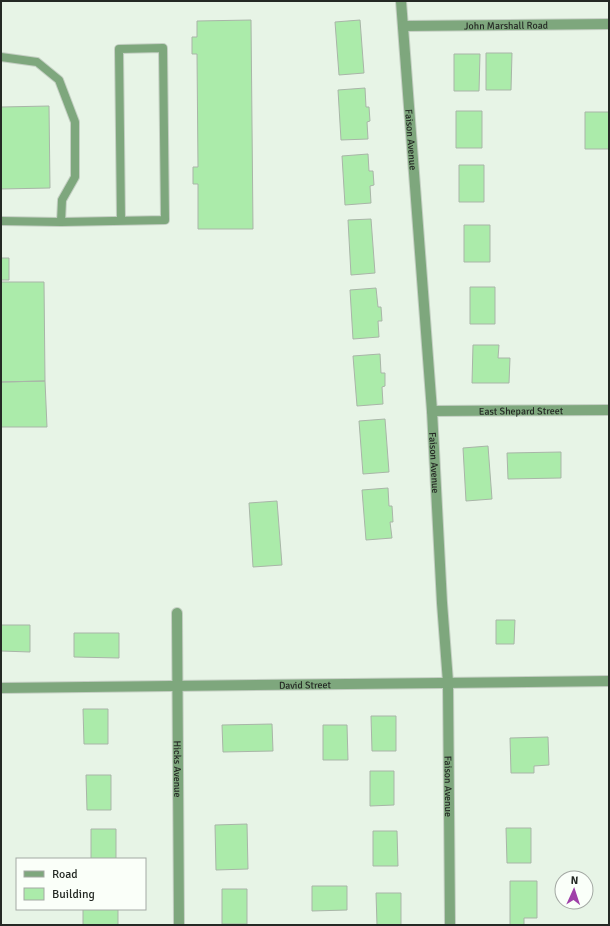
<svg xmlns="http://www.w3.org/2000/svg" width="610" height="926" font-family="Signika,sans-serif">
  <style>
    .building { fill: #abebaa; stroke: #a9b5a8 }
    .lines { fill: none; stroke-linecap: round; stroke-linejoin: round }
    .service-casing { stroke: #c4cfc3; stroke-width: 10 }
    .minor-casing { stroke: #c4cfc3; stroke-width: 12 }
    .service { stroke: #7ea77d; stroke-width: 8 }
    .minor { stroke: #7ea77d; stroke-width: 10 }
    .labels { text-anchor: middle; stroke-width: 4; stroke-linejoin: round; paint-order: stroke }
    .street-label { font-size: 10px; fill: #242924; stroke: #fafff9 }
  </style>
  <rect width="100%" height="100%" fill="#e7f4e6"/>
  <path class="building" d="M251,20L253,229H198V184H193V167H198L197,54H192V37H197V21Z
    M360,20L364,73L339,75L335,22Z
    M486,53H512L511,90H486Z
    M454,54H480L479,91H454Z
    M365,88L366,107H369L370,121L367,122L368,139L341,140L338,90Z
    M49,106L50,188L1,189V107Z
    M456,111H482V148H456Z
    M585,112H609V149H585Z
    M368,154L369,171H373L374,185L370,186L371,203L345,205L342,156Z
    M459,165H484V202H459Z
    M371,219L375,273L351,275L348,220Z
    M464,225H490V262H464Z
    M1,258H9V280H1Z
    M1,282H44L45,381L1,382Z
    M470,287H495V324H470Z
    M376,288L378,307H381L382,321H378L379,337L353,339L350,290Z
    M473,345H499L498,358H510L509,383H472Z
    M380,354L381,373H385V386L382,387L383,404L357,406L353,356Z
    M45,381L47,427H1V382Z
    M385,419L389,472L363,474L359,421Z
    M488,446L492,499L466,501L463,448Z
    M561,452V478L508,479L507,453Z
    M388,488L389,506H392L393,522H390L392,538L366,540L362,490Z
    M277,501L282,565L253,567L249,503Z
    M496,620H515L514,644H496Z
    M1,625H30V652L1,651Z
    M74,633H119V658L74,657Z
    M83,709H108V744H84Z
    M371,716H396V751H372Z
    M272,724L273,751L223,752L222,725Z
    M323,725H347L348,760H323Z
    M548,737L549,765L534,766V773H511L510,738Z
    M370,771H394V805L370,806Z
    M86,775H111V810H87Z
    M247,824L248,869L216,870L215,825Z
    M506,828H531V863H507Z
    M91,829H116V859H91Z
    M373,831H397L398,866H373Z
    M510,881H537V918H524V925H510Z
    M312,886H347V910L312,911Z
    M222,889H247V924H222Z
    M376,893H401V925H377Z
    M83,909H118V925H83Z"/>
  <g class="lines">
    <defs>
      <path id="service" d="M1,57L37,62L59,80L75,122V177L62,200L61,222L1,221
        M61,222L165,220L163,48L119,49L121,221"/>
      <g id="minor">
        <path id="s1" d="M401,1L432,411L442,603L448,682L450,925"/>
        <path id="s2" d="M403,26L609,24"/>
        <path id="s3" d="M432,411L609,410"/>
        <path id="s4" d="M177,613L179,925"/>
        <path id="s5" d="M1,688L609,681"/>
      </g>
    </defs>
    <use href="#service" class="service-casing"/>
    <use href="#minor" class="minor-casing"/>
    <use href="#service" class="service"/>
    <use href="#minor" class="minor"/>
  </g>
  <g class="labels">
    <g class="street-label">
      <text dy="4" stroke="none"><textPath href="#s2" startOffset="103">John Marshall Road</textPath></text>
      <text dy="4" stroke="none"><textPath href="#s1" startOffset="139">Faison Avenue</textPath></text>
      <text dy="4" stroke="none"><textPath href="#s3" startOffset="89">East Shepard Street</textPath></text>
      <text dy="4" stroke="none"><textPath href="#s1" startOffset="463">Faison Avenue</textPath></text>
      <text dy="4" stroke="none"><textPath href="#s5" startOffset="304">David Street</textPath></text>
      <text dy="4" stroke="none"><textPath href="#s4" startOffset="156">Hicks Avenue</textPath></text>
      <text dy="4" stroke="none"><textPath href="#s1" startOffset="787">Faison Avenue</textPath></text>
    </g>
  </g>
  <rect width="610" height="926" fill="none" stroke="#242924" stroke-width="4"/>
  <rect x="16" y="858" width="130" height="52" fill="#fafff9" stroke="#a4a9a4"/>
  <rect x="24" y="871" width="20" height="6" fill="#7ea77d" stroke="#a4a9a4"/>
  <text x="52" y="878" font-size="12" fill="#242924">Road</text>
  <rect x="24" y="888" width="20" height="12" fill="#abebaa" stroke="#a4a9a4"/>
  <text x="52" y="898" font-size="12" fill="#242924">Building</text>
  <g transform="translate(574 890) rotate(3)"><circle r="19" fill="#fafff9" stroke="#a4a9a4"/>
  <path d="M0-3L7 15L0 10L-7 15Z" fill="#9f40a8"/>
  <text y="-6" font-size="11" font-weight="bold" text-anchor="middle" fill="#242924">N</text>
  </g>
</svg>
